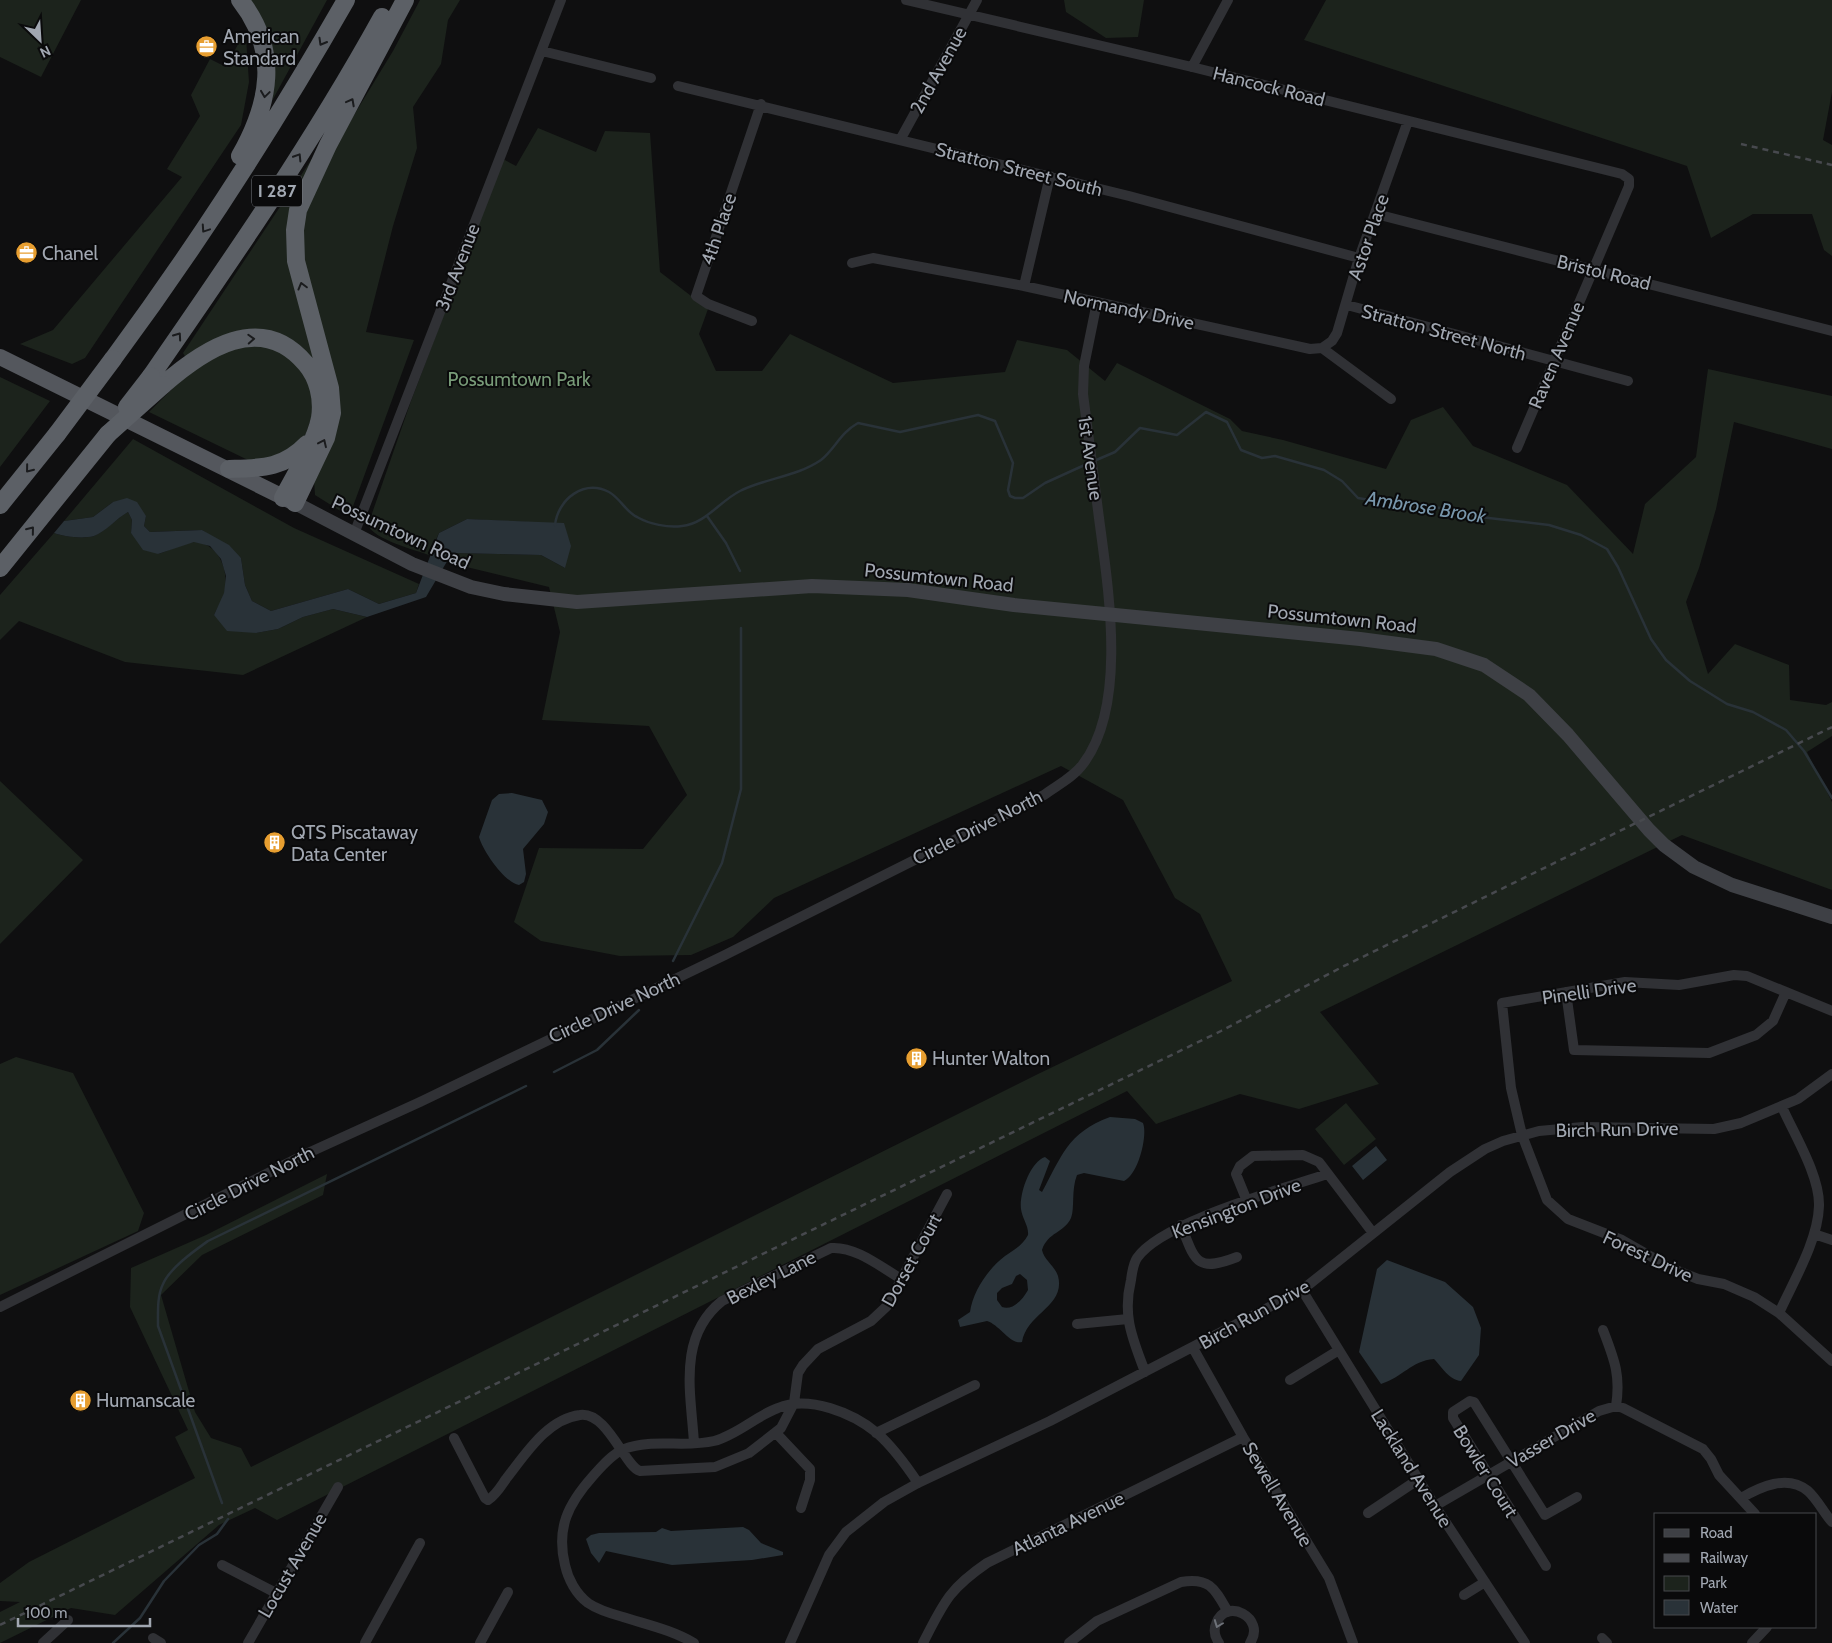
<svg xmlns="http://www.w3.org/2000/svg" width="1832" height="1643" font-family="Cabin,sans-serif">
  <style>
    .green { fill: #1c231c }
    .water { fill: #293238; fill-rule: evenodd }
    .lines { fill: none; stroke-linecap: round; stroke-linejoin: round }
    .stream { stroke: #293238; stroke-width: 2.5 }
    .minor { stroke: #303135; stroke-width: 10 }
    .secondary { stroke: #3e4045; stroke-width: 14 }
    .trunk { stroke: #54575d; stroke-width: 16 }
    .motorway { stroke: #5c6066; stroke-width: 18 }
    .rail { stroke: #47494e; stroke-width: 2.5; stroke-dasharray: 6 5; stroke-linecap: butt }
    .motorway-bridge { stroke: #5c6066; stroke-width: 18 }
    .oneway { stroke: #1a1b1d }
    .oneway2 { stroke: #6e7279 }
    .labels { text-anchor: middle; stroke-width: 4; stroke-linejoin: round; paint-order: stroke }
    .shield { fill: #0a0a0b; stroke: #74787f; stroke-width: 1 }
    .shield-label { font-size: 18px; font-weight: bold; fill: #a1a7b1 }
    .poi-label { font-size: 19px; fill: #a1a7b1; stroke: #0a0a0b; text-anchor: start }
    .street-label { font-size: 19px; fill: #a1a7b1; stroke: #0a0a0b }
    .park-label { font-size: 19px; fill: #789b78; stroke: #0a0a0b }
    .water-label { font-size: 20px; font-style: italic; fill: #7896ab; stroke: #0a0a0b }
  </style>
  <rect width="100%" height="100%" fill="#0f0f10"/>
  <path class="green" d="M0,0H81L41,77L0,57Z
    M250,0H327L272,101C279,55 272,39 250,0Z
    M420,0H460L448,20L441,64L413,107L417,148L393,226L366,332L414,340L352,509L346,513L342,512L315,495L314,480L337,424L304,270L302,223L326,161L393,51Z
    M1064,0H1144L1138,37L1106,38L1066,12Z
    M1326,0H1832V92L1823,140L1832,145V256L1824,250L1812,214H1753L1711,238L1687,166L1304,40Z
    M243,35L246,38L249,82L241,125L85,358L72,364L20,344L53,330L182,177L167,169L200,116L191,95L210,59L226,67Z
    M538,128L596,152L605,131L650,133L660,272L708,309L699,334L716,371H762L790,334L893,383L1005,372L1017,340L1067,350L1105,381L1117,363L1230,419L1242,431L1283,440L1386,469L1411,420L1443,407L1473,446L1567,485L1633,554L1645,504L1696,457L1708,369L1832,396V449L1734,422L1716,509L1699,568L1686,602L1708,674L1735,644L1789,665L1790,700L1826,705L1832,702V736L1807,752L1832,802V890L1682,835L1320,1012L1379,1084L1299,1109L1240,1094L1156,1124L1127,1091L277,1520L255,1508L219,1525L115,1615L71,1608L0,1643V1612L20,1602L0,1601V1583L29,1562L195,1478L175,1437L188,1430L130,1307L131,1268L206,1235L327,1174L323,1195L202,1255L161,1295L195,1412L211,1438L241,1448L251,1467L1038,1074L1232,981L1200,914L1175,898L1123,800L1061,766L774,898L733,937L691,955L620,956L541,941L514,922L539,848L643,849L687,795L649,726L542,720L560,632L549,587L446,562L452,553L541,555L565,568L527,522L467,519L439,533L429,555C415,550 373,539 368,525L411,401L503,159L516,166Z
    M323,142L293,215L318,366L271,335L186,358L183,353Z
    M252,344L272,346L287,354L311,384L313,412L306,434L293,450L272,458L250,461L149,412L185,376L217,351Z
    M0,377L50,401L0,467Z
    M133,439L294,528L419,584L416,593L379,604L348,589L271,611L252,601L245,585L241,558L202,530L150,532L144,526L146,516L113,502L93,517L64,521Z
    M128,512L132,520L131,533L158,554C169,551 186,541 196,542C220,544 230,573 224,594C222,601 217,608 214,615L256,633L278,629L303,617L333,609L367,617L243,675L125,662L19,621L0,640V595L54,533C65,537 83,539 94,536C104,532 117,518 128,512Z
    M0,781L83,860L0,944Z
    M16,1057L73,1073L144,1213L138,1231L0,1295V1064Z
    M1346,1103L1376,1139L1344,1165L1315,1129Z"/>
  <path class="water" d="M127,498L137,502L146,516L144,526L150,532L202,530L229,545L241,558L245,585L252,601L271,611L348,589L379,604L416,593L439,533L467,519L564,523L571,546L565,568L541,555L452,553L426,597L367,617L333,609L303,617L278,629L256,633L227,631L214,615L224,593L226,576L221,559L210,546L194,542L158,554L143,550L131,533L132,520L128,512C117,518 104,533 94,536C83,539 65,537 54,533L64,521L93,517L113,502Z
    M512,793L542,800L548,812L544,824L523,849L526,874L524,882L519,885C504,882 483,851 479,837L492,800L499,794Z
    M1110,1117L1135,1119L1143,1123C1148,1136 1138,1175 1124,1181L1084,1173L1077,1175C1071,1190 1075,1208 1071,1218C1064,1233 1048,1232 1042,1250C1044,1260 1055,1266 1058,1276C1066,1306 1027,1313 1022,1342C1010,1345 1000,1325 987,1321L960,1327L958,1320L970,1312C973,1291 988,1269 1005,1256C1014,1250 1023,1245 1028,1235C1029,1226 1022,1218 1021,1209C1019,1194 1030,1162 1045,1157L1050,1161L1039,1190L1042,1192C1062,1156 1067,1133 1110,1117ZM1020,1274L1027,1280L1028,1290C1023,1299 1013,1311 1002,1307L997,1300V1293L1002,1288L1012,1284L1016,1276Z
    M1376,1146L1387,1160L1363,1180L1352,1166Z
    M1387,1260L1445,1282L1473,1307L1481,1328L1479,1355L1461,1381C1449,1380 1442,1367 1434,1359C1411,1361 1403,1377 1381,1384L1359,1352L1377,1269Z
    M743,1527L749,1530L761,1543L783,1552V1555L752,1560L672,1565L606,1551L599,1563L591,1553L586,1539L591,1535L599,1533L656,1532L662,1528L671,1531Z"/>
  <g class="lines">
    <path class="stream" d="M1094,461L1115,452L1140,428L1177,435L1206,412L1227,422L1241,450L1262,458L1275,456L1324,470L1342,481L1358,498L1405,506L1443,508L1480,517L1549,525L1581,535L1607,549L1618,567L1651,639L1666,660L1690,681L1727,704L1753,712L1786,730L1804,751L1832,798
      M707,516L726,543L740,571
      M555,525C558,499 584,479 609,492C620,498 626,512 637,517C649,524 668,528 682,526C705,524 720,501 740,491C766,478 796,477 821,460C835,449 840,433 858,423L900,432L978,415L995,421L1013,463L1008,490L1010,496L1015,498H1023L1045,483L1089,463
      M673,961L722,863L741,789V628
      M554,1072L597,1050L639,1010
      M222,1503L158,1326C158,1312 157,1296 163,1284C170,1268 194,1251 208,1241L526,1086
      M113,1643L140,1618L164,1581L199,1545L217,1534L228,1519"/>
    <path class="minor" d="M906,0L1192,67L1622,174L1629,179V186L1517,448
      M542,51L651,78
      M1192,67L1228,0
      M678,86L1129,196L1359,258
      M900,140L977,0
      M1376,214L1832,331
      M852,263L873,258L1024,286L1310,349L1322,348L1391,399
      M1024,286L1050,176
      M1347,305L1628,381
      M752,321L708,304L696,296L761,104
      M1322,348L1332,341L1337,333L1359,258L1408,121
      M354,534L561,0
      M1566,992L1574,1050L1709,1053L1756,1035L1773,1021L1786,992
      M1832,1011L1747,976L1734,975L1679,985L1625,982L1502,1003L1511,1088L1522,1135L1547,1200L1568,1219L1622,1240L1673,1269L1698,1279L1724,1284L1754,1297L1779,1313L1832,1361
      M1247,1201L1236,1174L1240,1166L1253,1156L1303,1155L1319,1162L1373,1233
      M1181,1225C1195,1261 1196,1273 1237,1257
      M1814,1234L1832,1240
      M1302,1290L1435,1506L1525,1643
      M0,1307L308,1153L420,1102L725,955L1044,795C1056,786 1074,777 1083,764C1128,705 1108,587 1099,518C1094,477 1088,435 1083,394L1084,366L1097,302
      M1779,1313C1793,1282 1818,1241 1819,1206C1820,1176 1794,1134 1782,1107
      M1077,1324L1128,1319
      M1603,1330C1614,1359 1621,1375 1616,1406
      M1193,1348L1243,1437L1329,1578L1353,1643
      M1145,1372C1133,1339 1122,1317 1131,1280C1132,1273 1133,1264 1137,1258C1161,1222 1283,1189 1327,1174
      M1290,1380L1339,1350
      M776,1433L810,1469V1480L801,1508
      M876,1433L975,1385
      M454,1438L485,1498L488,1500C496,1495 501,1486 506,1479C525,1455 547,1419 580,1415C607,1411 625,1467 640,1471L715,1467L749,1453L781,1428L794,1403L798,1373L803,1365L818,1349L871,1321L887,1306L947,1194
      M694,1443C691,1393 677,1337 722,1301L831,1248C856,1246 882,1268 903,1280
      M1741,1498C1760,1487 1787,1474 1808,1491C1817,1499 1824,1513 1832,1522
      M1435,1506L1599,1411L1616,1406L1623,1408L1703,1449L1711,1459L1719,1475L1755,1514
      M1368,1513L1419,1479
      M222,1565L276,1593
      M1546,1566L1453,1418V1412L1470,1401L1474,1402L1545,1515L1577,1497
      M1464,1595L1485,1582
      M153,1638L161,1643
      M1602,1638L1607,1643
      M43,1643L68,1620
      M248,1643L338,1487
      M365,1643L420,1543
      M480,1643L508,1592
      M694,1643C672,1630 648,1625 623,1617C612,1614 598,1610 588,1603C576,1594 568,1579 565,1565C556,1528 568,1504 593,1476C601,1467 612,1454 624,1449C652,1438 685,1448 714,1441C737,1435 756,1416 778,1408C809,1395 853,1413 877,1433C893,1447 906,1465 918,1483
      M790,1643L829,1555L846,1532L884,1502L918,1483L1050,1421L1302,1290L1450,1172L1485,1149L1503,1141L1539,1131L1583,1127L1714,1129L1741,1123L1798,1099L1832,1074
      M923,1643C944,1602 949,1589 987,1563L1243,1437
      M1069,1643L1097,1621L1181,1582C1210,1577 1215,1589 1228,1612
      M1219,1643C1215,1637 1213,1631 1216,1624C1225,1596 1267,1618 1250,1643
      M1752,1643L1767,1627"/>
    <path class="secondary" d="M295,503L412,564L471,587L504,594L577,602L812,586L908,590L1014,605L1360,639L1436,649L1484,665L1529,695L1568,735L1649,830L1664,845L1694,867L1732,885L1832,917"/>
    <path class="trunk" d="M0,357L295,503"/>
    <path class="motorway" d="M240,0C280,51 270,103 240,156
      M113,359C198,244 275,124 346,0
      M151,376C232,259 313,142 382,17
      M163,385C203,350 261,310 306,364C318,378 323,399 320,418C315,443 295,475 283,498
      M229,469C261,468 283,469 307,444
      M295,503L326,438L332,413L330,388L296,261L295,230L298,210L328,145L405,0
      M0,505L57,434
      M0,568L108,434"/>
    <path class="rail" d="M1741,144L1832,165
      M0,1625L1221,1031L1342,967L1832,727"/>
    <path class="motorway-bridge" d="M127,407L151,376
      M57,434L113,359
      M108,434L163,385"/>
  </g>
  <defs><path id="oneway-chevron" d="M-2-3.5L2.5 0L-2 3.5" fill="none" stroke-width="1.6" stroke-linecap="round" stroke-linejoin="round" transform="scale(1.25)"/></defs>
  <g class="oneway">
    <use href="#oneway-chevron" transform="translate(322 42) rotate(120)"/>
    <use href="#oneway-chevron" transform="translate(265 94) rotate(98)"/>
    <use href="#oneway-chevron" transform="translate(351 102) rotate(-62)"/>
    <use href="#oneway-chevron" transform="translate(298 157) rotate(-58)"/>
    <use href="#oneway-chevron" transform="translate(205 229) rotate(124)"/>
    <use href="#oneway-chevron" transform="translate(302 286) rotate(-105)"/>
    <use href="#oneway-chevron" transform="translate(178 336) rotate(-55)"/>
    <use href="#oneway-chevron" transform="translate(251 339) rotate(-3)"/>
    <use href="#oneway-chevron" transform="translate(323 443) rotate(-65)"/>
    <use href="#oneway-chevron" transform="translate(29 469) rotate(129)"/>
    <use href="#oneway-chevron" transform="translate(31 530) rotate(-51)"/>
  </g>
  <use class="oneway2" href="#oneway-chevron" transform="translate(1218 1624) rotate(111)"/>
  <defs>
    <symbol id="office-disc" viewBox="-11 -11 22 22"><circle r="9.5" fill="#e79e30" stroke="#0a0a0b"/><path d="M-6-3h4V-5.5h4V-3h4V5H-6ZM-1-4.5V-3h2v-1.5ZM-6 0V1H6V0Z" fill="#fff"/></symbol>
    <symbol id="building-disc" viewBox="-11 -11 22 22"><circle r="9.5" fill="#e79e30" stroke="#0a0a0b"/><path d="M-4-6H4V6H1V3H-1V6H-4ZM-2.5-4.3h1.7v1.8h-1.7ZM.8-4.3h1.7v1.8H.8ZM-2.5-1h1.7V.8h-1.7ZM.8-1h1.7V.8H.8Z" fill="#fff"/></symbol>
  </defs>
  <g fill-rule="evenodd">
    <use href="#office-disc" x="194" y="34" width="25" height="25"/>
    <use href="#office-disc" x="14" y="240" width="25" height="25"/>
    <use href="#building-disc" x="262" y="830" width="25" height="25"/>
    <use href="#building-disc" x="904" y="1046" width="25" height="25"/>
    <use href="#building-disc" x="68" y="1388" width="25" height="25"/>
  </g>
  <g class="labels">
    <rect class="shield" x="252" y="175.5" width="50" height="31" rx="4"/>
    <g class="shield-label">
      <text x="277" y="197">I 287</text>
    </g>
    <g class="poi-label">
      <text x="223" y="43">American<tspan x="223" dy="22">Standard</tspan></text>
      <text x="42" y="260">Chanel</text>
      <text x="291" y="839">QTS Piscataway<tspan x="291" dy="22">Data Center</tspan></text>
      <text x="932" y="1065">Hunter Walton</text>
      <text x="96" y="1407">Humanscale</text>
    </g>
    <g class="street-label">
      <text transform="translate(938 70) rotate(-61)" y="7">2nd Avenue</text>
      <text transform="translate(1269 86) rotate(14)" y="7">Hancock Road</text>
      <text transform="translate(1019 169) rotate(14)" y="7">Stratton Street South</text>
      <text transform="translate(718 229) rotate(-71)" y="7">4th Place</text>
      <text transform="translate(1368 237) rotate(-71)" y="7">Astor Place</text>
      <text transform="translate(457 267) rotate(-69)" y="7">3rd Avenue</text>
      <text transform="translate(1604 272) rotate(14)" y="7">Bristol Road</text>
      <text transform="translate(1129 309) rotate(12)" y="7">Normandy Drive</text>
      <text transform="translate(1444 332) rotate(15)" y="7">Stratton Street North</text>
      <text transform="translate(1556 355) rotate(-67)" y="7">Raven Avenue</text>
      <text transform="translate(1091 458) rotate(82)" y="7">1st Avenue</text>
      <text transform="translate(401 532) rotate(25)" y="7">Possumtown Road</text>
      <text transform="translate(939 577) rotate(6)" y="7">Possumtown Road</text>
      <text transform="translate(1342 618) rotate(6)" y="7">Possumtown Road</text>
      <text transform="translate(977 827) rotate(-27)" y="7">Circle Drive North</text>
      <text transform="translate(1589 991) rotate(-8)" y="7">Pinelli Drive</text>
      <text transform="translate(614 1007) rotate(-25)" y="7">Circle Drive North</text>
      <text transform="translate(1617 1129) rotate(-1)" y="7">Birch Run Drive</text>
      <text transform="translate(249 1183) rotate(-27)" y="7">Circle Drive North</text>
      <text transform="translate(1236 1208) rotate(-21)" y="7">Kensington Drive</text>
      <text transform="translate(1648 1256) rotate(25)" y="7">Forest Drive</text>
      <text transform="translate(911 1260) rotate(-61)" y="7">Dorset Court</text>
      <text transform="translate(771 1277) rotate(-27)" y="7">Bexley Lane</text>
      <text transform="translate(1254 1314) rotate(-29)" y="7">Birch Run Drive</text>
      <text transform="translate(1551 1438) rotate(-30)" y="7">Vasser Drive</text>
      <text transform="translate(1412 1468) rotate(58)" y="7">Lackland Avenue</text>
      <text transform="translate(1486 1471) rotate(58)" y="7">Bowler Court</text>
      <text transform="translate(1278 1494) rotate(59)" y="7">Sewell Avenue</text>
      <text transform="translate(1068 1523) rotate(-26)" y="7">Atlanta Avenue</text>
      <text transform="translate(292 1565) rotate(-60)" y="7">Locust Avenue</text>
    </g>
    <g class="park-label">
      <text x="519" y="386">Possumtown Park</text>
    </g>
    <g class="water-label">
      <text transform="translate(1426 507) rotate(9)" y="7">Ambrose Brook</text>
    </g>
  </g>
  <rect x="1654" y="1513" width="162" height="115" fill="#0a0a0b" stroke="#46494d"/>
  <rect x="1664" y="1529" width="25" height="8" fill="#3e4045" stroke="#46494d"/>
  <text x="1700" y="1538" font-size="15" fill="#a1a7b1">Road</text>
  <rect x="1664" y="1554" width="25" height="8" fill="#47494e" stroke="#46494d"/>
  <text x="1700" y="1563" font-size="15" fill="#a1a7b1">Railway</text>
  <rect x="1664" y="1576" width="25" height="15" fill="#1c231c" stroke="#46494d"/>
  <text x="1700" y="1588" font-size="15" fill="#a1a7b1">Park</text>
  <rect x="1664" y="1600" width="25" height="15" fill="#293238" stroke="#46494d"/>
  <text x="1700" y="1613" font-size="15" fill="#a1a7b1">Water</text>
  <g transform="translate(40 40) rotate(155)" stroke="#0a0a0b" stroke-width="4" paint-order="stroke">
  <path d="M0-4L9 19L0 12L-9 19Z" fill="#a1a7b1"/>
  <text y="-8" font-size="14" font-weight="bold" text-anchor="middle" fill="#a1a7b1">N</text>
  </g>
  <path d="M18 1618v8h132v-8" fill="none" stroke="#a1a7b1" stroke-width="2.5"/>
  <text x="25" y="1618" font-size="15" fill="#a1a7b1" stroke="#0a0a0b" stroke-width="4" paint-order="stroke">100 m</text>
</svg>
